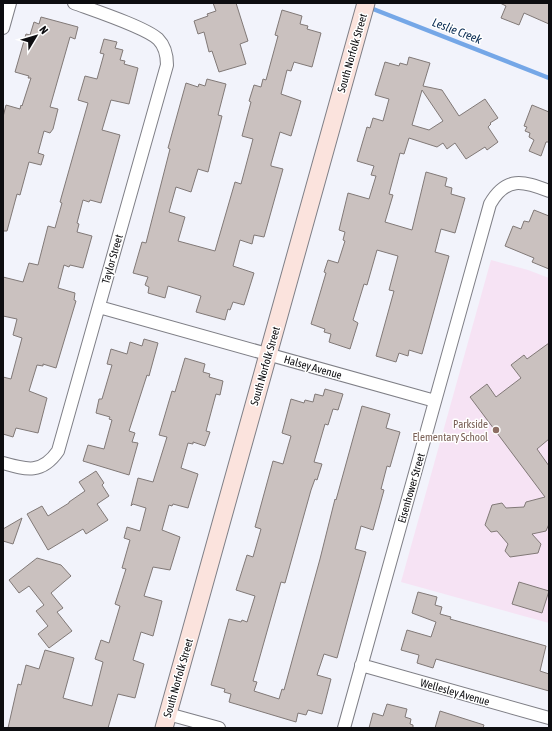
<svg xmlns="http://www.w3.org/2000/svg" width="552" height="731" font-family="'Asap Condensed',sans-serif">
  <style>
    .education { fill: #f6e3f4 }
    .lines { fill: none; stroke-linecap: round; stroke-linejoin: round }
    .stream { stroke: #75a7e7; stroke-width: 4.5 }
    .building { fill: #cac1bf; stroke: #817977; fill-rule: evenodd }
    .minor-casing { stroke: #7f7f86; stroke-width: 14 }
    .secondary-casing { stroke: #7f7f86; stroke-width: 19 }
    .minor { stroke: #fff; stroke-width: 12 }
    .secondary { stroke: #fbe3dd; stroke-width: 17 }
    .education-dot { fill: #8d6e63; stroke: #fff; stroke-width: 1.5 }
    .labels { text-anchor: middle; stroke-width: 3; stroke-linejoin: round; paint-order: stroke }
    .street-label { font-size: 11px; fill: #0d0d10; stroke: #fff }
    .education-label { font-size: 11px; fill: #785e54; stroke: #fff; text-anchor: end }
    .water-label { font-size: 12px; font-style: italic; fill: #062951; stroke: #fff }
  </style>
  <rect width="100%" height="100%" fill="#f2f3fb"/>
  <path class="education" d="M491,260L528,270L549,278V623L401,582Z"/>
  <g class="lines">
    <path class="stream" d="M368,7L549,78"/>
  </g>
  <path class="building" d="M213,3H236L248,41L240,44L246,64L219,72L212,51L209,52L204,32L198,34L194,21L208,16L207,14L216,11Z
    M500,3H549V24L524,13L519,25L501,18L506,6Z
    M282,10L302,16L300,24L308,26L307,29L321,33L312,67L294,62L291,71L287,70L281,94L301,101L291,136L280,132L271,164V166L283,169L264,237L254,235L252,244L240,240L233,266L254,273L244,305L233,302L230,310L228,309L225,320L196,312L201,296L168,286L165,298L148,293L149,287L145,285L148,277L133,273L142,242L146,243L170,149L168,148L186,83L198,87L199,84L205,86L207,79L226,84L218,115L222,116L208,172L198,169L191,192L176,187L169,212L185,217L178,241L215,251L235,182L241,184L253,139L242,136L251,102L249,101L254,85L261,87L263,79L266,80L278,36L275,35Z
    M41,17L78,27L75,39L70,37L50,107L58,109L53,129L50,133L44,131L38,153L44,155L41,165L29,162L20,195L17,194L7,231H3V117L6,105L20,109L21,105L22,106L31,78H28L29,76L15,72L26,34L30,35L34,22L39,24Z
    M104,39L117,42L115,48L123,50L120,60L125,61L124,64L138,68L129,104L111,100L102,130L120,135L101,203L90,200L89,202L83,200L77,223L79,224L77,232L92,236L83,268L70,265L69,267L64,265L58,288L75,293L74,300L76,301L56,368L43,364V366L37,365L29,391L47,398L38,433L16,428L13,437L3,434V377L11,379L22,338L13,335L17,319L3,316V277L23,282L29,263L38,265L48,226L55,228L62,203L60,202L88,103L78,100L85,76L97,79L104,54L100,53Z
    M409,57L430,63L423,86L442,90L459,116L485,99L498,118L490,123L491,124L488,127L498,142L487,150L485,147L466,159L455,143L447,149L443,143L437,147L409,138L404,154L400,153L389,194L393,195L385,222L412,230L426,172L447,178L445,186L452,188L451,194L465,198L455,233L441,229L435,252L449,256L422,354L409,350L408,356L399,353L396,362L376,356L394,291L389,290L398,256L377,250L367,285L364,284L353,320L358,323L350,349L329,342L331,334L324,332L325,329L311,324L326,273L324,272L328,260L338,263L345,241L343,240L345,232L339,230L348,193L369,199L376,176L371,175L374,166L357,161L367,127L370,128L373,118L383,121L389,99L375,95L385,62L399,66L400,63L407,65ZM422,90L443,121L429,130L412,125Z
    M532,105L549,112V142H546L541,156L529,151L534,140L529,137L530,133L525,131L527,127L524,126Z
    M534,210L549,216V269L532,262L534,258L505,246L513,226L521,229L524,221L529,222Z
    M144,339L158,343L149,376L147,375L129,431L135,433L132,442L138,443L129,475L83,461L88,445L104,449L112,420L109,419L110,417L96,413L99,399H102L112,365L107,364L111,349L127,354L130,342L142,346Z
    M549,343V439L537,449L549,466V524L546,531L532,534L541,544L538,553L510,557L505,551L508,544L497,531L491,532L485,525L492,505L502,503L506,508L524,507L526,502L545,497L470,397L487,384L496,397L521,378L511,365L524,355L527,359Z
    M185,358L205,364L203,372L210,374L209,377L223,381L220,395L216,394L206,431L210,432L205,446L193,442V444L188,443L181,468L198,474L188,508L173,504L172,506L169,505L162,530L180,537L170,570L153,567L144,596L162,601L153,636L141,632L133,660L144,664L135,698L118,694L108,728H8L18,684L21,685L26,665L39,669L45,650L74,658L63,698L92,706L103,662L95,659L101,640L109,643L120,606L115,604L126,569L122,568L130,540L124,538L127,527L140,531L146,508L133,504L131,506L138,478L153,482L167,437L159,435L172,391L175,392Z
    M325,389L343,394L338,410L333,409L328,425L325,424L314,462L322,464L317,480L315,479L311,490L285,583L281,582L253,681L257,682L254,691L279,699L282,689L284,690L320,559L335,499L336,500L362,406L390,414L386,428L400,432L390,467L387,466L381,489L384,490L373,530L361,526L355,549L366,552L337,658L324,654L317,675L331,679L322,714L308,710L306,715L298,713L296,722L229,702L231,694L224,692L225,689L211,685L229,619L241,622L242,620L247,622L255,596L236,590L247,555L253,557L261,529L255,527L273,461L283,464L291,436L282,433L291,399L304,403L305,400L313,402L315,394L323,396Z
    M96,471L104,483L102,485L109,496L97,504L108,520L86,534L83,529L48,550L27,514L42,506L48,516L69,503V502L85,491L79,482Z
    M22,518L13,544L3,541V529Z
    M37,558L61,565L71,576L51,593L63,608L57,612L72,631L49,648L38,634L48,626L36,611L44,605L29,586L19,593L9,580Z
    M519,582L549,591L542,613L512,604Z
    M418,592L437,597L435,605L442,607L440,614L451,617L450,619L546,646L540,671L549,674V691L436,659L433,668L417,663L419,655L401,650L407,630L431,637L436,622L412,613Z
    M387,704L407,709L405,717L411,719L410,724L413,725V728H369L373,713L383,716Z
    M440,711L484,725L483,728H435Z"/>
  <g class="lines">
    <defs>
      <path id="minor" d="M3,28L10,3
        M99,307L435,401
        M3,463C27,470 42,474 58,451L167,65C167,54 165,46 158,39C145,27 93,10 74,3
        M361,665L549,718
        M168,714L219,728
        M344,728L490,204C506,176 523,181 549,191"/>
      <path id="secondary" d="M164,728L366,3"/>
    </defs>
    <use href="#minor" class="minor-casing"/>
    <use href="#secondary" class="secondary-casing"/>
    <use href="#minor" class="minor"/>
    <use href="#secondary" class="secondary"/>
  </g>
  <circle class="education-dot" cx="496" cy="430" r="4"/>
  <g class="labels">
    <g class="street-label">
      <text transform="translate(352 53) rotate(-74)" y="4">South Norfolk Street</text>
      <text transform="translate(112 259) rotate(-74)" y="4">Taylor Street</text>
      <text transform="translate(265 366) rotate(-74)" y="4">South Norfolk Street</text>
      <text transform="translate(313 367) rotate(16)" y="4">Halsey Avenue</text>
      <text transform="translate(411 488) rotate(-74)" y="4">Eisenhower Street</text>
      <text transform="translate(178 678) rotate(-74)" y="4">South Norfolk Street</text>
      <text transform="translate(455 692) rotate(16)" y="4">Wellesley Avenue</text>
    </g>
    <g class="education-label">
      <text x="488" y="428">Parkside<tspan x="488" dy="13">Elementary School</tspan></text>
    </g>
    <g class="water-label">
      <text transform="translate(457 31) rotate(21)" y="4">Leslie Creek</text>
    </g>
  </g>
  <rect width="552" height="731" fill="none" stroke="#0d0d10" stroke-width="8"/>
  <g transform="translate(36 36) rotate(52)" stroke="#ffffff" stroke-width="3" paint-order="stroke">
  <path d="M0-3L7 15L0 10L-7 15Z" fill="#0d0d10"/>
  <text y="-6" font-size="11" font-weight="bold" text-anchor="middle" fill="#0d0d10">N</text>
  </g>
</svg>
